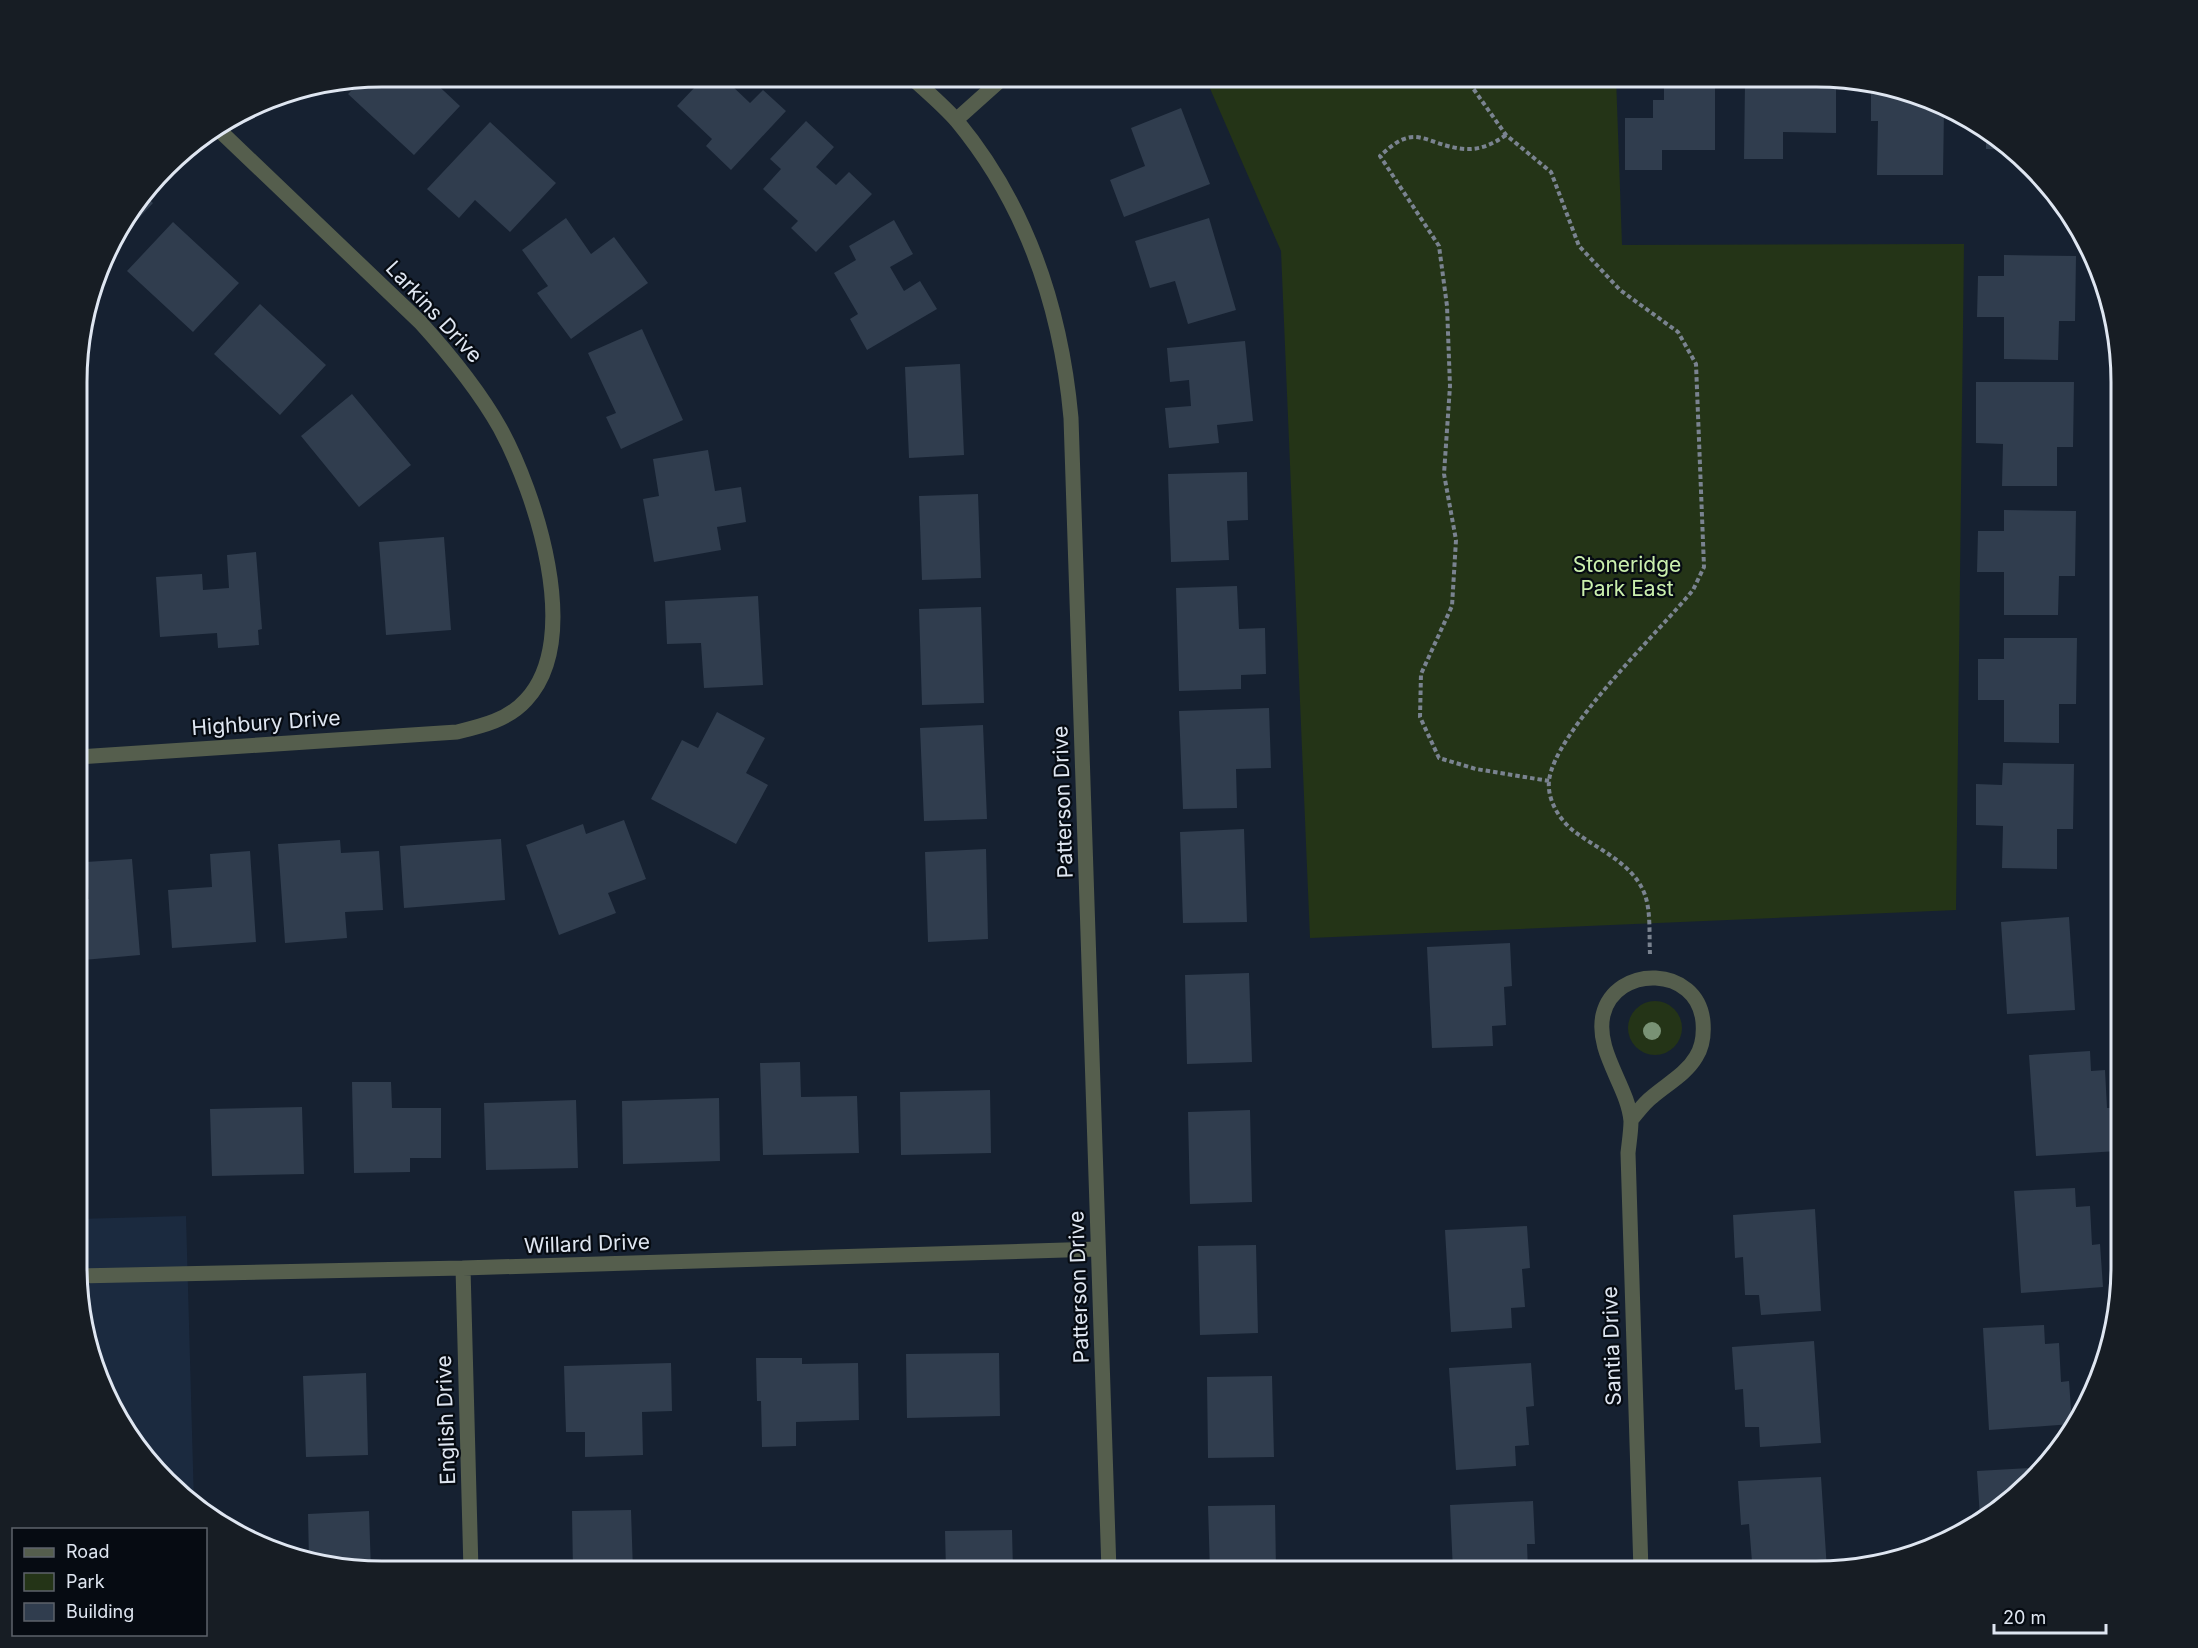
<svg xmlns="http://www.w3.org/2000/svg" width="2198" height="1648" font-family="Inter,sans-serif">
  <style>
    .built { fill: #1b2a3f }
    .green { fill: #243417 }
    .building { fill: #303d4e }
    .lines { fill: none; stroke-linecap: round; stroke-linejoin: round }
    .path { stroke: #7a8390; stroke-width: 4; stroke-dasharray: 4.5 3; stroke-linecap: butt }
    .minor { stroke: #555e4d; stroke-width: 15 }
    .tree { fill: #799275 }
    .labels { text-anchor: middle; stroke-width: 4.5; stroke-linejoin: round; paint-order: stroke }
    .street-label { font-size: 21px; fill: #dfe6f1; stroke: #060b12 }
    .park-label { font-size: 21px; fill: #caefad; stroke: #060b12 }
    .rim { fill: none; stroke: #dfe6f1; stroke-width: 3 }
  </style>
  <rect width="100%" height="100%" fill="#162131"/>
  <path class="built" d="M186,1216L194,1504L181,1496L108,1402L77,1287V1219Z"/>
  <path class="green" d="M1205,77H1616L1622,245L1964,244L1956,910L1310,938L1281,251Z
    M1628 1028a27 27 0 1 1 54 0a27 27 0 1 1-54 0Z"/>
  <path class="building" d="M382,76L429,77L460,106L414,155L348,94L362,80Z
    M685,77H737L730,84L750,103L763,90L786,111L731,170L706,146L712,139L677,106L695,87Z
    M1745,83L1836,84V133L1783,132V159H1744Z
    M1871,85L1911,94V99H1926L1925,110H1944L1943,175H1877L1878,121H1871Z
    M1664,86H1715V150H1662V170H1625V118H1653V100H1664Z
    M1181,108L1210,184L1124,217L1110,180L1145,166L1131,128Z
    M806,121L834,147L816,167L836,185L849,172L872,194L816,252L791,228L798,221L763,189L781,169L770,159Z
    M490,122L556,183L510,232L475,200L459,218L427,189Z
    M1986,132L2013,150L1986,149Z
    M145,196L153,203L111,248L117,229Z
    M566,218L591,254L614,237L648,283L571,339L537,293L548,286L522,250Z
    M1209,218L1236,310L1188,324L1175,281L1150,288L1135,241Z
    M894,220L913,254L890,267L904,291L920,281L937,309L867,350L850,319L858,314L834,273L856,260L849,246Z
    M173,222L239,283L193,332L127,271Z
    M2004,255L2076,256L2075,321H2059L2058,360L2004,359V317H1977L1978,276H2004Z
    M260,304L326,365L280,415L214,354Z
    M642,329L683,420L621,449L606,417L616,413L588,353Z
    M1245,341L1253,421L1217,425L1219,443L1169,448L1165,408L1191,406L1189,380L1170,382L1167,348Z
    M960,364L964,455L909,458L905,367Z
    M1976,382H2074L2073,447H2057V486H2002L2003,444L1976,443Z
    M352,394L411,465L359,507L301,436Z
    M708,450L715,491L741,487L746,522L717,527L721,550L654,562L643,499L659,496L653,459Z
    M1247,472L1248,520L1227,521L1229,560L1171,562L1168,474Z
    M978,494L981,578L922,580L919,496Z
    M2004,510L2076,511L2075,576H2059L2058,615H2004V572H1977L1978,531H2004Z
    M444,537L451,630L386,635L379,542Z
    M256,552L262,629L258,630L259,645L218,648L217,633L160,637L156,577L202,574L203,590L229,588L227,555Z
    M1237,586L1239,629L1265,628L1266,674L1241,675V689L1179,691L1176,588Z
    M758,596L763,685L704,688L701,643L667,644L665,601Z
    M981,607L984,703L922,705L919,609Z
    M2004,638H2077L2076,704H2059V743L2004,742V700H1978V659H2004Z
    M1269,708L1271,768L1236,769L1237,808L1183,809L1179,711Z
    M717,712L765,738L746,773L768,785L736,844L651,799L682,740L698,748Z
    M983,725L987,819L924,821L920,728Z
    M2003,763L2074,764L2073,829H2057V869L2002,868L2003,826L1976,825V784L2002,785Z
    M624,820L646,879L608,893L616,913L559,935L526,845L583,824L586,834Z
    M1244,829L1247,922L1183,923L1180,832Z
    M501,839L505,900L404,908L400,846Z
    M340,840L341,853L379,851L383,910L345,912L347,938L285,943L278,844Z
    M986,849L988,939L928,942L925,852Z
    M250,851L256,942L172,948L168,890L212,887L210,854Z
    M132,859L140,955L83,960L86,998L78,999V899H89L86,862Z
    M2069,917L2075,1010L2007,1014L2001,922Z
    M1510,943L1512,986L1504,987L1506,1025L1492,1026L1493,1046L1432,1048L1427,947Z
    M1249,973L1252,1062L1187,1064L1185,975Z
    M2090,1051L2091,1071L2105,1070L2107,1108H2115L2118,1151L2036,1156L2029,1055Z
    M800,1062L801,1097L857,1096L859,1153L763,1155L760,1063Z
    M352,1082H391L392,1108H441V1158H410V1172L354,1173Z
    M990,1090L991,1153L901,1155L900,1092Z
    M719,1098L720,1161L623,1164L622,1101Z
    M576,1100L578,1168L486,1170L484,1103Z
    M302,1107L304,1174L212,1176L210,1109Z
    M1250,1110L1252,1202L1190,1204L1188,1112Z
    M2075,1188L2076,1207L2090,1206L2092,1245L2100,1244L2103,1287L2021,1293L2014,1191Z
    M1815,1209L1821,1311L1761,1315L1759,1295H1745L1743,1257L1735,1258L1733,1215Z
    M1527,1226L1530,1268L1522,1269L1525,1307L1511,1308L1512,1328L1451,1332L1445,1230Z
    M1256,1245L1258,1333L1200,1335L1198,1246Z
    M2044,1325L2045,1344L2059,1343L2061,1382L2069,1381L2072,1424L1989,1430L1983,1328Z
    M1814,1341L1821,1443L1760,1447L1759,1427H1745L1743,1389L1735,1390L1732,1347Z
    M999,1353L1000,1416L907,1418L906,1354Z
    M756,1358H802V1364L858,1363L859,1420L796,1422V1446L762,1447L761,1401H757Z
    M671,1363L672,1411L642,1412L643,1455L585,1457V1432H566L564,1366Z
    M1531,1363L1534,1406L1526,1407L1529,1445L1515,1446L1516,1466L1456,1470L1449,1368Z
    M366,1373L368,1455L306,1457L303,1376Z
    M1272,1376L1274,1457L1208,1458L1207,1377Z
    M2046,1467L1980,1518L1977,1471Z
    M1821,1477L1827,1570L1766,1571L1765,1562H1752L1749,1524L1741,1525L1738,1481Z
    M1533,1501L1535,1544H1527L1528,1571H1453L1450,1505Z
    M1275,1505L1276,1571H1210L1208,1506Z
    M631,1510L633,1571H573L572,1511Z
    M369,1511L371,1571L309,1559L308,1514Z
    M1012,1530L1013,1571H946L945,1531Z"/>
  <g class="lines">
    <path class="path" d="M1465,77L1506,135L1551,172L1579,246L1620,290L1678,332L1696,364L1704,567L1693,590C1659,632 1554,732 1549,781C1547,800 1560,821 1575,832C1599,850 1634,864 1645,895C1651,912 1649,936 1650,954
      M1506,135C1480,153 1464,152 1435,142C1426,139 1416,135 1407,138C1396,141 1388,149 1380,156L1439,246L1447,306L1450,386L1444,474L1456,540L1452,606L1421,674L1420,717L1439,758L1476,769L1549,781"/>
    <path class="minor" d="M911,77C926,91 943,105 957,121C1028,207 1061,308 1071,418L1109,1571
      M956,120L1004,77
      M78,757L457,732C482,726 508,720 526,700C584,638 535,492 500,428C478,389 450,355 420,322L219,130
      M1631,1120C1638,1112 1644,1103 1652,1097C1667,1084 1686,1074 1696,1057C1703,1046 1704,1034 1703,1022C1698,965 1615,964 1603,1015C1595,1052 1628,1086 1631,1121C1631,1131 1629,1143 1628,1153L1641,1571
      M463,1268L471,1571
      M77,1276L463,1268L1098,1249"/>
  </g>
  <circle class="tree" cx="1652" cy="1031" r="9"/>
  <g class="labels">
    <g class="street-label">
      <text transform="translate(434 312) rotate(47)" y="7">Larkins Drive</text>
      <text transform="translate(266 723) rotate(-4)" y="7">Highbury Drive</text>
      <text transform="translate(1063 802) rotate(-92)" y="7">Patterson Drive</text>
      <text transform="translate(587 1244) rotate(-2)" y="7">Willard Drive</text>
      <text transform="translate(1079 1287) rotate(-92)" y="7">Patterson Drive</text>
      <text transform="translate(1612 1346) rotate(-92)" y="7">Santia Drive</text>
      <text transform="translate(446 1420) rotate(-92)" y="7">English Drive</text>
    </g>
    <g class="park-label">
      <text x="1627" y="572">Stoneridge<tspan x="1627" dy="24">Park East</tspan></text>
    </g>
  </g>
  <path d="M0 0H2198V1648H0ZM382 87H1816A295 295 0 0 1 2111 382V1266A295 295 0 0 1 1816 1561H382A295 295 0 0 1 87 1266V382A295 295 0 0 1 382 87Z" fill="#171d24" fill-rule="evenodd"/>
  <path class="rim" d="M382 87H1816A295 295 0 0 1 2111 382V1266A295 295 0 0 1 1816 1561H382A295 295 0 0 1 87 1266V382A295 295 0 0 1 382 87Z"/>
  <rect x="12" y="1528" width="195" height="108" fill="#060b12" stroke="#5d636b" stroke-width="1.5"/>
  <rect x="24" y="1548" width="30" height="9" fill="#555e4d" stroke="#5d636b" stroke-width="1.5"/>
  <text x="66" y="1558" font-size="18" fill="#dfe6f1">Road</text>
  <rect x="24" y="1573" width="30" height="18" fill="#243417" stroke="#5d636b" stroke-width="1.5"/>
  <text x="66" y="1588" font-size="18" fill="#dfe6f1">Park</text>
  <rect x="24" y="1603" width="30" height="18" fill="#303d4e" stroke="#5d636b" stroke-width="1.5"/>
  <text x="66" y="1618" font-size="18" fill="#dfe6f1">Building</text>
  <path d="M1994 1624v9h112v-9" fill="none" stroke="#dfe6f1" stroke-width="3"/>
  <text x="2003" y="1624" font-size="18" fill="#dfe6f1" stroke="#060b12" stroke-width="4.5" paint-order="stroke">20 m</text>
</svg>
